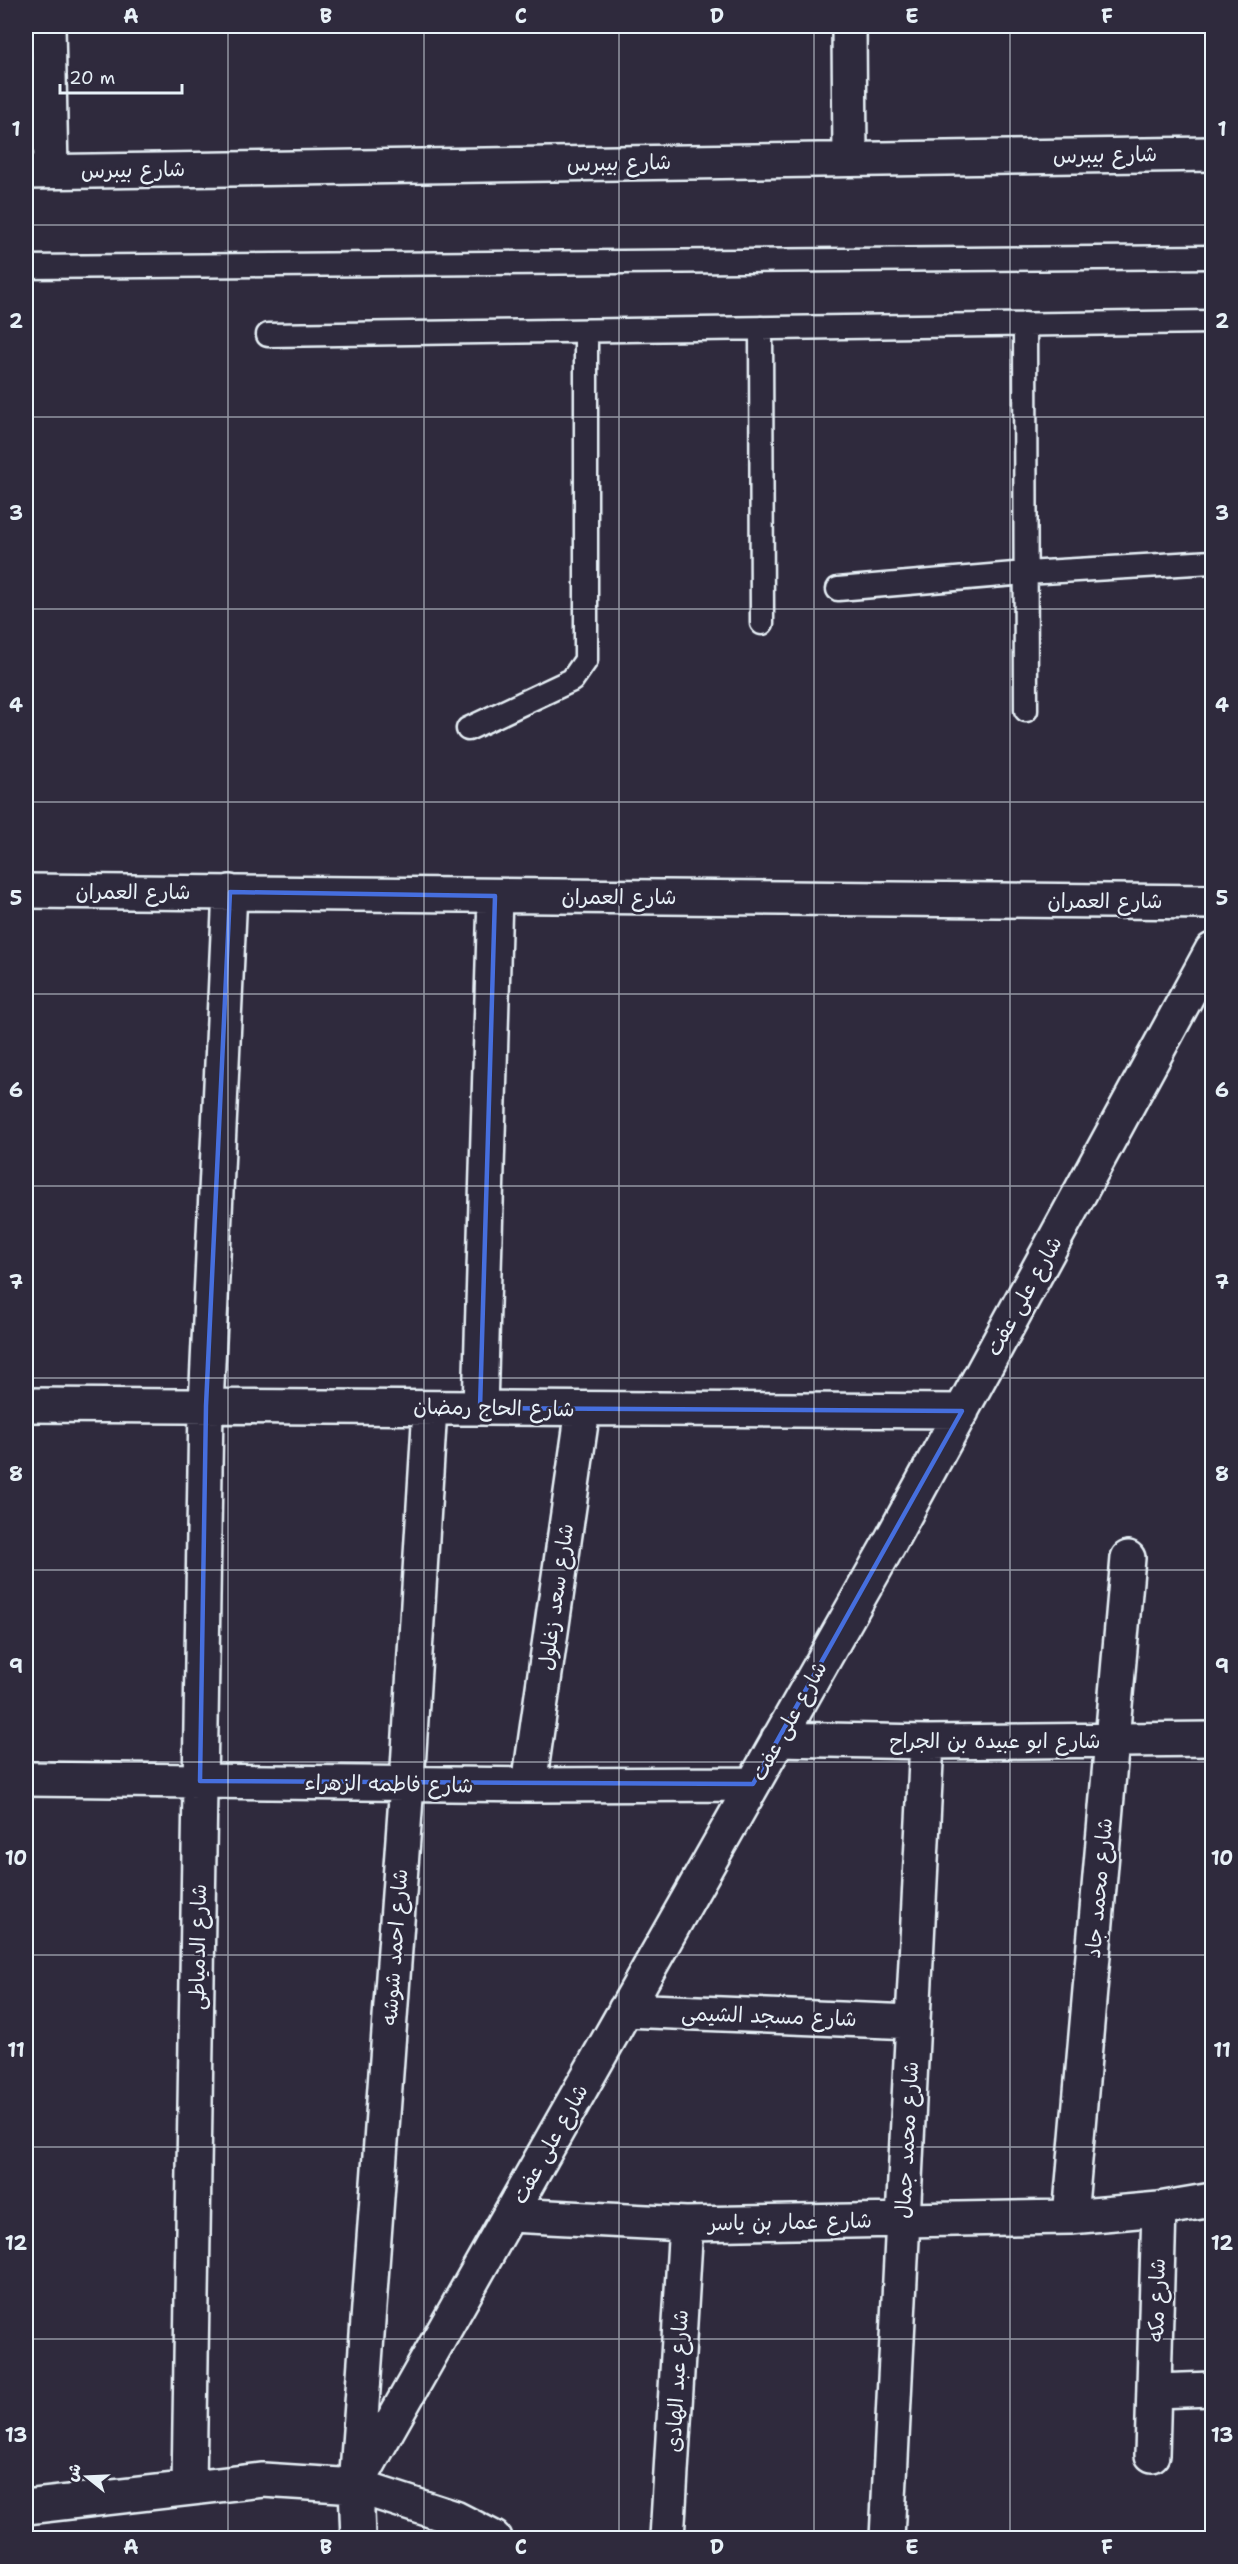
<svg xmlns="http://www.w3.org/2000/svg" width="1238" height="2564" font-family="'Shantell Sans','Playpen Sans Arabic',sans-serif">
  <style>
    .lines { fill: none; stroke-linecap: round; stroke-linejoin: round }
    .service-casing { stroke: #e8f1f8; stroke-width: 27 }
    .minor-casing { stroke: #e8f1f8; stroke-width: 38 }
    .service { stroke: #2f2a3d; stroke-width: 22 }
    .minor { stroke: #2f2a3d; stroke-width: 33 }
    .marked { fill: none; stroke: #466fde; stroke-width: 4.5; stroke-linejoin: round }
    .grid { fill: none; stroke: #e8f1f8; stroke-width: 1.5; stroke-opacity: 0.55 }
    .labels { text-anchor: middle; stroke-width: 5; stroke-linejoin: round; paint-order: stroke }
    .street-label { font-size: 21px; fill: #e8f1f8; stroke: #2f2a3d }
    .neatline { fill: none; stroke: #e8f1f8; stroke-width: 2 }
    .grid-label { font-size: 20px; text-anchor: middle; font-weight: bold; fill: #e8f1f8 }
  </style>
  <rect width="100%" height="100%" fill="#2f2a3d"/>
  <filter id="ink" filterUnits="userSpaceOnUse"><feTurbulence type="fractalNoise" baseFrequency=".0167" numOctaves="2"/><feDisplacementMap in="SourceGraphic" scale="12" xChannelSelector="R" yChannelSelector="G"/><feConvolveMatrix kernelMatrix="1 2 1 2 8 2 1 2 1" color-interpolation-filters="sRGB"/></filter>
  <g filter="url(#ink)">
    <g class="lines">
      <defs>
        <path id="service" d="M26,267L1212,257
          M1025,324L1026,710
          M761,328L762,623
          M268,335L1212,322
          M838,589L1026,573L1212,562
          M468,729L572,680L586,660V331"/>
        <path id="minor" d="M48,26L51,171
          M849,26L850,159
          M26,172L1212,154
          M26,891L1212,902
          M26,1405L962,1411
          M480,1408L495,896
          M778,1739L927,1742L1212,1739
          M26,1779L529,1785L753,1784
          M529,1785L583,1409
          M625,2010L913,2022
          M510,2215L686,2224L1070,2217L1159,2209L1212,2200
          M1070,2217L1128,1558
          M1155,2391L1212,2389
          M1152,2455L1159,2209
          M356,2486L888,1546L1212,950
          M189,2487L206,1406L230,892
          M26,2507L263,2480L356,2486L455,2518L494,2538
          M358,2538L356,2486L407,1784L430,1408
          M667,2538L686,2224
          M887,2538L927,1742"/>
      </defs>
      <use href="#service" class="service-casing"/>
      <use href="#minor" class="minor-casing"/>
      <use href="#service" class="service"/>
      <use href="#minor" class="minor"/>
    </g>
  </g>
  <path class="marked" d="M230,892L495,896L480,1408L962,1411L753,1784L200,1781L206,1406Z"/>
  <path class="grid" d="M228,26V2538M424,26V2538M619,26V2538M814,26V2538M1010,26V2538M26,225H1212M26,417H1212M26,609H1212M26,802H1212M26,994H1212M26,1186H1212M26,1378H1212M26,1570H1212M26,1762H1212M26,1955H1212M26,2147H1212M26,2339H1212"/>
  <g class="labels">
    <g class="street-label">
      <text transform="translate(1105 155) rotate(-1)" y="7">شارع بيبرس</text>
      <text transform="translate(619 163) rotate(-1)" y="7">شارع بيبرس</text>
      <text transform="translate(133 170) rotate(-1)" y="7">شارع بيبرس</text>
      <text x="133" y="899">شارع العمران</text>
      <text x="619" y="904">شارع العمران</text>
      <text x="1105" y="908">شارع العمران</text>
      <text transform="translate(1024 1296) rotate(-61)" y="7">شارع على عفت</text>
      <text transform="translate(494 1408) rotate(1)" y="7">شارع الحاج رمضان</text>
      <text transform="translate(556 1597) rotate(-82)" y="7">شارع سعد زغلول</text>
      <text transform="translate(789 1721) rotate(-61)" y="7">شارع على عفت</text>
      <text x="995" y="1748">شارع ابو عبيده بن الجراح</text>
      <text transform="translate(389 1784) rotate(1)" y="7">شارع فاطمه الزهراء</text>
      <text transform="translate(1099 1888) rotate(-85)" y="7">شارع محمد جاد</text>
      <text transform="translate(198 1947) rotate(-89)" y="7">شارع الدمياطى</text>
      <text transform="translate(395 1947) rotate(-86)" y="7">شارع احمد شوشه</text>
      <text transform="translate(769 2016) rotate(2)" y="7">شارع مسجد الشيمى</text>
      <text transform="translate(907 2140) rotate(-87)" y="7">شارع محمد جمال</text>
      <text transform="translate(550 2144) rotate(-61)" y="7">شارع على عفت</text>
      <text transform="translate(790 2222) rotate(-1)" y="7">شارع عمار بن ياسر</text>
      <text transform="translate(1157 2300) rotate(-89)" y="7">شارع مكه</text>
      <text transform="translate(677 2381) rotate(-87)" y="7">شارع عبد الهادى</text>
    </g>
  </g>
  <rect width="1238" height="2564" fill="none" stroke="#2f2a3d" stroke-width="66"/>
  <g transform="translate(87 2477) rotate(288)" stroke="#2f2a3d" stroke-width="4.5" paint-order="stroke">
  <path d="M0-4.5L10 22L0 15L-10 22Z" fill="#e8f1f8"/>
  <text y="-9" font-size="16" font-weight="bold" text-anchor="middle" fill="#e8f1f8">ش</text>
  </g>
  <path d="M60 84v9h122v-9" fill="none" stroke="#e8f1f8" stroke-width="3"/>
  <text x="69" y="84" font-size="18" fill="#e8f1f8" stroke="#2f2a3d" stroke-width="4.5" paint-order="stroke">20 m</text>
  <rect x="33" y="33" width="1172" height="2498" class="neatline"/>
  <g class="grid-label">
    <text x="131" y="23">A</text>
    <text x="326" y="23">B</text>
    <text x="521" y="23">C</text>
    <text x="717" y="23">D</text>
    <text x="912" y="23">E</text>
    <text x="1107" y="23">F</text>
    <text x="16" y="136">1</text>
    <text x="1222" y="136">1</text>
    <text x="16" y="328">2</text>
    <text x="1222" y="328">2</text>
    <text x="16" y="520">3</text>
    <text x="1222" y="520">3</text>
    <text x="16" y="712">4</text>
    <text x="1222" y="712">4</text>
    <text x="16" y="905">5</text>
    <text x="1222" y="905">5</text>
    <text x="16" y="1097">6</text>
    <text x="1222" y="1097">6</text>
    <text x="16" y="1289">7</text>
    <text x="1222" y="1289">7</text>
    <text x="16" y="1481">8</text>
    <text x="1222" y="1481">8</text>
    <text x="16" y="1673">9</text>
    <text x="1222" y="1673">9</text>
    <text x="16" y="1865">10</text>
    <text x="1222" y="1865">10</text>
    <text x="16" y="2057">11</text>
    <text x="1222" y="2057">11</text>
    <text x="16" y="2250">12</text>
    <text x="1222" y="2250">12</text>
    <text x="16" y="2442">13</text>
    <text x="1222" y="2442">13</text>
    <text x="131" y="2554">A</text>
    <text x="326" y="2554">B</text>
    <text x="521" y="2554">C</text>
    <text x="717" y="2554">D</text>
    <text x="912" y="2554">E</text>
    <text x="1107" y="2554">F</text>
  </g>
</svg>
